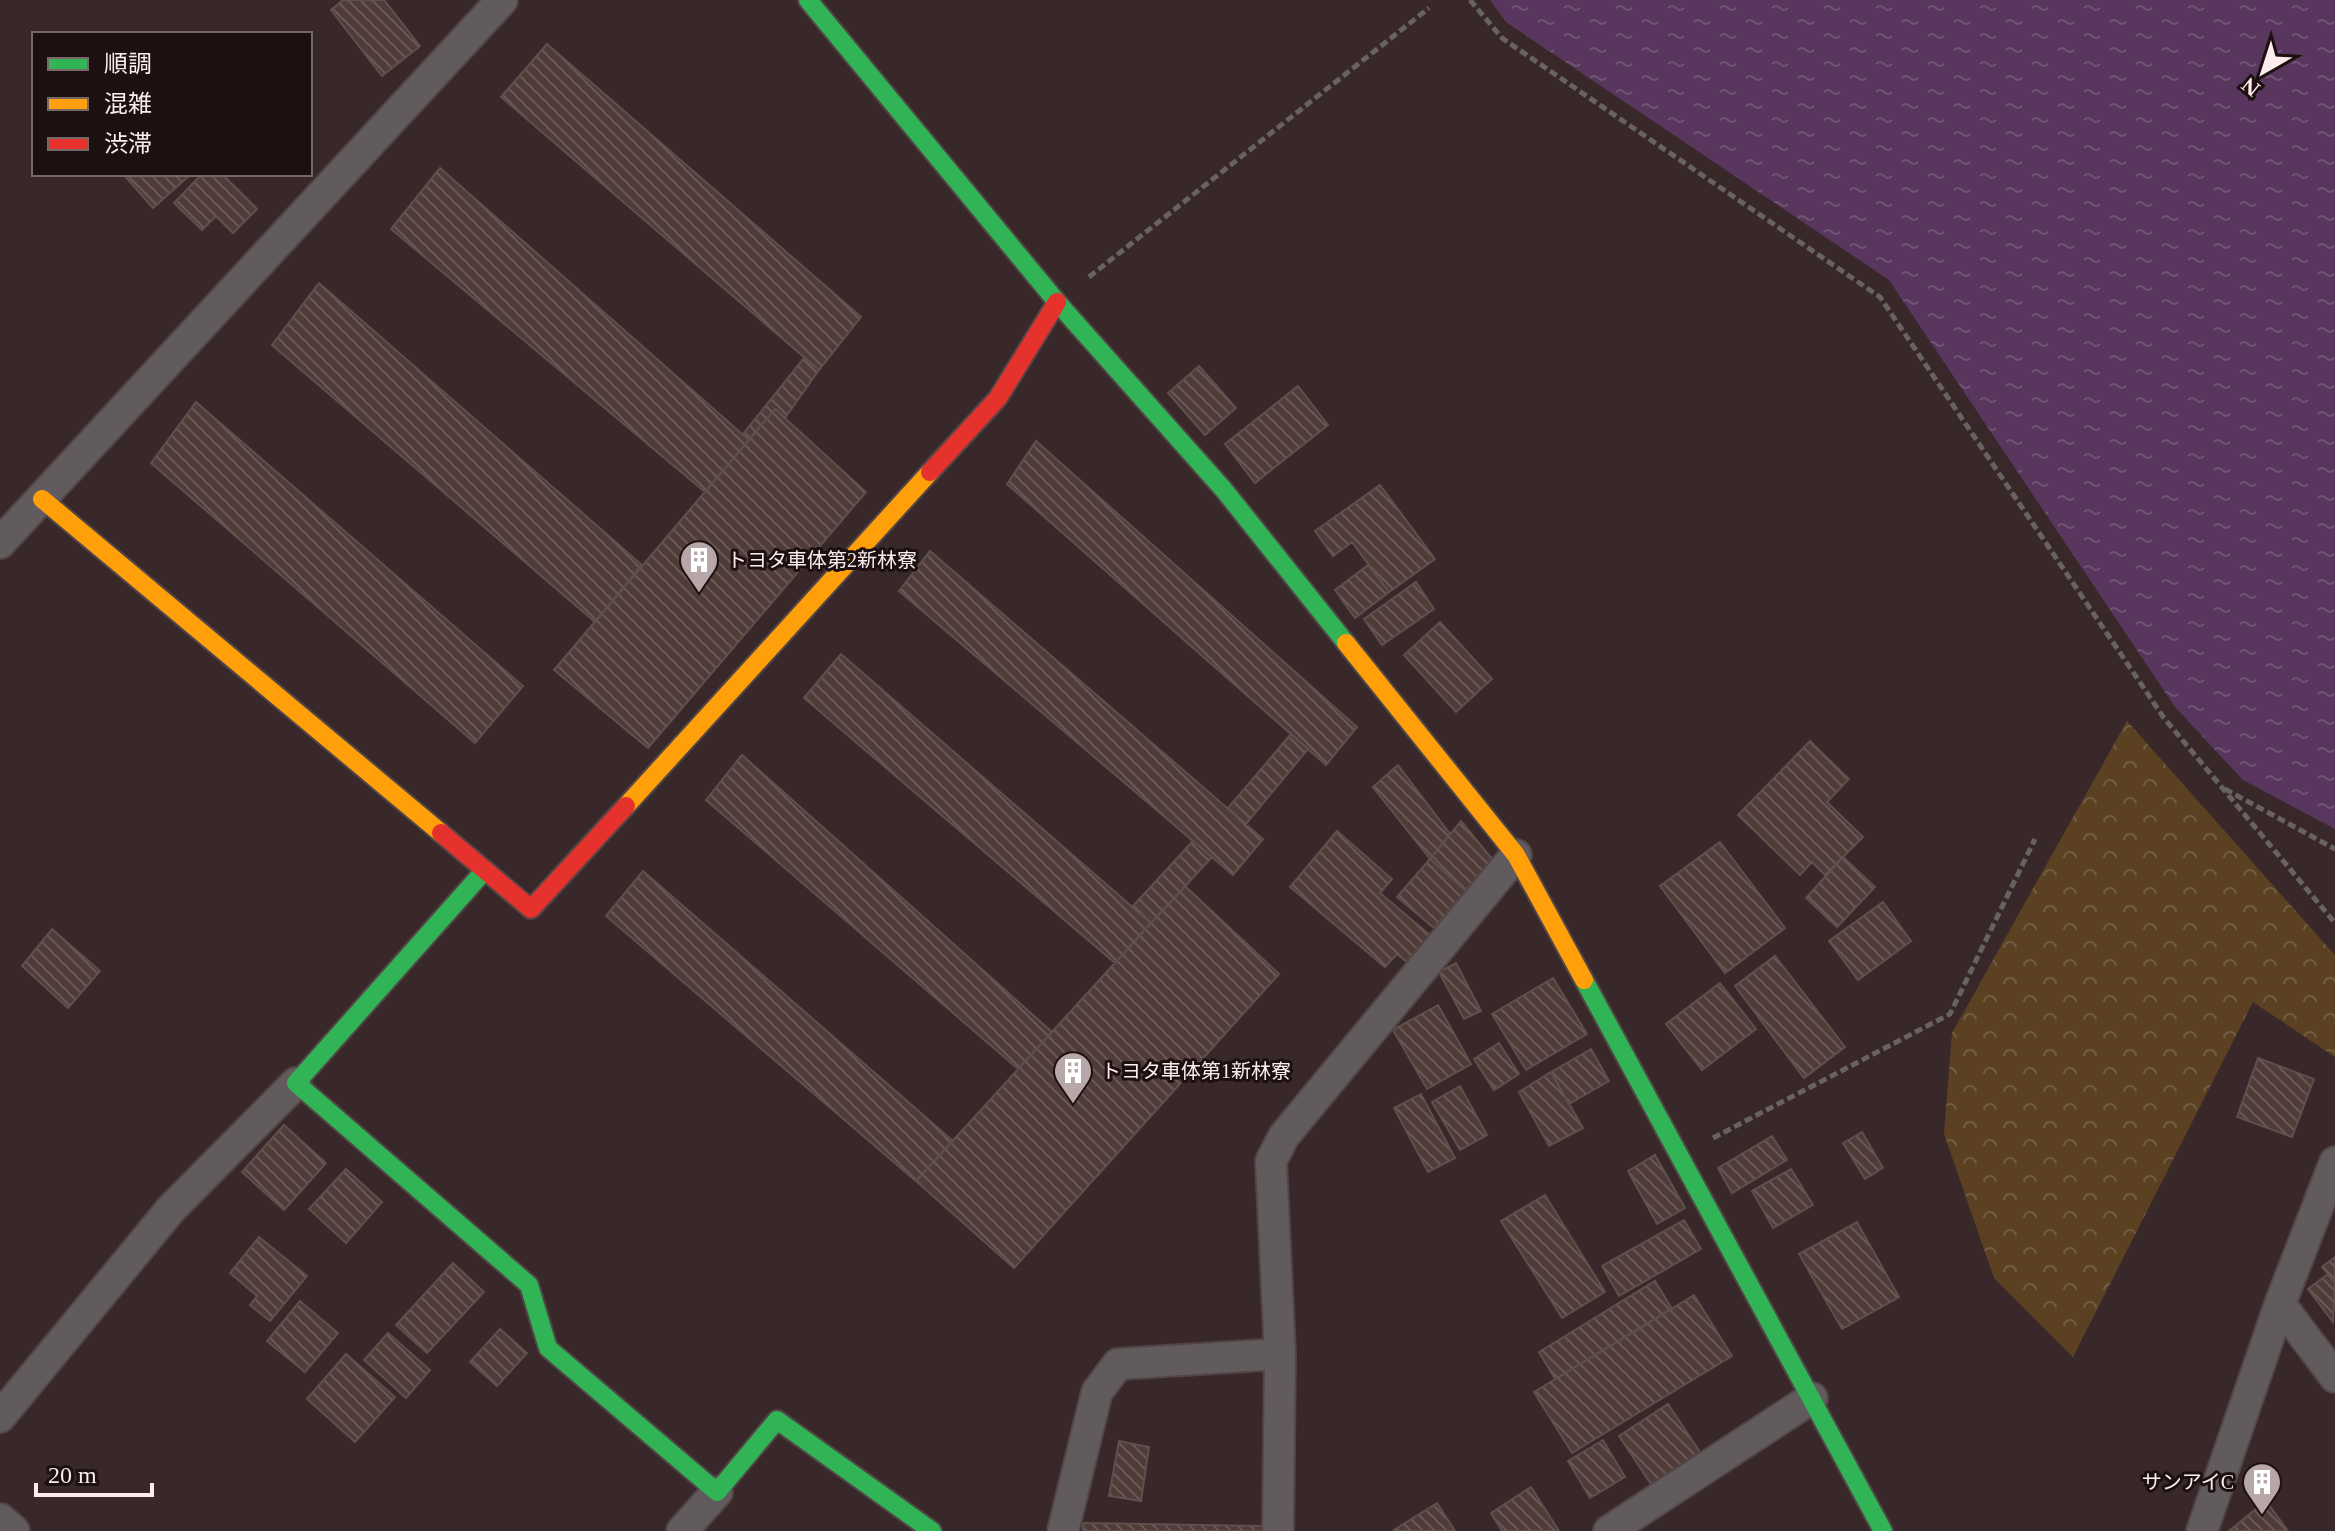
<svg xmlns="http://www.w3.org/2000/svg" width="2335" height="1531" font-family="'Times New Roman','Noto Sans JP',serif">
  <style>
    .park { fill: url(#park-crowns) }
    .water { fill: url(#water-ripples) }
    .building { fill: url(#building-back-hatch); stroke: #5d504e; stroke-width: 2 }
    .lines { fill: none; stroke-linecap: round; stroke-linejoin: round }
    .street-casing { stroke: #524546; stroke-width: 34 }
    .fast-casing { stroke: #524546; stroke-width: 22 }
    .slow-casing { stroke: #524546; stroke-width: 22 }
    .jam-casing { stroke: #524546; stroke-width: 22 }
    .path { stroke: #686263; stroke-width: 5; stroke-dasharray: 8 4; stroke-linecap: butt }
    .street { stroke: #625b5d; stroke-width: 30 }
    .fast { stroke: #30b455; stroke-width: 18 }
    .slow { stroke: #ff9f0a; stroke-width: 18 }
    .jam { stroke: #e5322d; stroke-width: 18 }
    .labels { text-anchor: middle; stroke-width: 6; stroke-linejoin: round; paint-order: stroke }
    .poi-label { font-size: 20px; fill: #fdeced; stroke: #1d1010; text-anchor: start }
  </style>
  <defs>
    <pattern id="park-crowns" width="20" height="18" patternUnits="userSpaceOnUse" patternTransform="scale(2)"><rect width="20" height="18" fill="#5b4122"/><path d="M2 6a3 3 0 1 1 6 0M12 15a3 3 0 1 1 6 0" fill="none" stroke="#735d42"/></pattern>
    <pattern id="water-ripples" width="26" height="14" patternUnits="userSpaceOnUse" patternTransform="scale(2)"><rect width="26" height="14" fill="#58365d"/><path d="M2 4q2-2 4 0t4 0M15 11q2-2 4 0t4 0" fill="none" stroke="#715375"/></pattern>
    <pattern id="building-back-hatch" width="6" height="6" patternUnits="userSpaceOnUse" patternTransform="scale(2)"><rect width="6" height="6" fill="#4f3c39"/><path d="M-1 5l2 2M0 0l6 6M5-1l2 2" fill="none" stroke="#695856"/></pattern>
  </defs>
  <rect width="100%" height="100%" fill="#38282a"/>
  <path class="park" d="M2127,721L2335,955V1057L2253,1002L2073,1357L1994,1278L1944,1134L1952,1033Z"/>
  <path class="water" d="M1490,0H2335V829L2243,780L2175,707L1889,280L1506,22Z"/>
  <path class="building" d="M343,0H384L420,46L382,76L331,10Z
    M547,44L861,317L819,370L501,97Z
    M440,168L749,440L705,492L391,229Z
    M123,174H189L190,175L153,208Z
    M202,174H222L257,209L233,233L216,216L202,230L174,203Z
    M319,283L642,565L595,622L272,345Z
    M804,358L819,370L785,418L775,409L749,440L743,434Z
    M1199,366L1236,408L1205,435L1168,393Z
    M1298,386L1328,425L1255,483L1225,444Z
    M196,402L523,686L475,743L151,463Z
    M775,409L866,492L648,748L554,670Z
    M1036,441L1357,727L1326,765L1007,484Z
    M1380,485L1435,559L1389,592L1352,542L1333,556L1315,531Z
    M930,551L1263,839L1233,875L899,591Z
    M1368,565L1389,592L1355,618L1335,590Z
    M1416,582L1434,609L1382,645L1364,619Z
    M1440,622L1492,679L1456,712L1404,655Z
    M841,654L1151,923L1115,963L804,698Z
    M1291,734L1308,749L1246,824L1228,808Z
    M1810,741L1849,779L1827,802L1863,837L1825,875L1812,862L1800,875L1738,815Z
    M742,755L1052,1032L1018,1069L706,800Z
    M1398,765L1450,834L1430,859L1373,787Z
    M1461,821L1492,859L1466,891L1430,859Z
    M1337,831L1392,879L1380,893L1430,935L1407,962L1397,954L1385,967L1290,887Z
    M1193,841L1212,857L1151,923L1132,907Z
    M1720,842L1785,928L1725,973L1660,886Z
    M1843,857L1875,887L1837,927L1806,898Z
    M1430,859L1466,891L1434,928L1397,897Z
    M643,871L953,1141L916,1181L606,916Z
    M1185,886L1279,974L1014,1268L916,1181Z
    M1883,902L1911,941L1858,980L1829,941Z
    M52,929L100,971L68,1008L22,966Z
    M1775,956L1845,1047L1804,1078L1735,986Z
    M1456,963L1481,1011L1464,1019L1439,972Z
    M1553,978L1587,1034L1526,1070L1492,1014Z
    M1720,983L1756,1029L1702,1070L1666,1024Z
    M1438,1005L1471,1064L1427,1089L1393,1030Z
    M1499,1043L1519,1074L1494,1090L1474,1059Z
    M1591,1049L1609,1081L1569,1104L1551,1072Z
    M2258,1058L2314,1079L2292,1137L2237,1117Z
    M1551,1072L1583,1128L1549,1146L1519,1092Z
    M1460,1086L1487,1135L1460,1150L1432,1102Z
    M1421,1094L1455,1158L1428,1172L1394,1108Z
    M284,1125L326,1163L284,1210L242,1172Z
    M1862,1132L1883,1168L1865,1179L1843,1143Z
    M1772,1136L1787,1160L1732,1193L1718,1168Z
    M1655,1155L1685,1208L1657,1224L1628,1171Z
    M346,1169L382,1202L346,1243L309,1209Z
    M1791,1169L1813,1205L1773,1228L1752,1191Z
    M1545,1195L1605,1292L1562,1318L1501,1221Z
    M1684,1220L1701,1249L1619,1296L1602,1266Z
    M1857,1222L1899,1297L1842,1329L1799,1254Z
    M259,1237L307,1276L270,1321L250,1305L257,1296L230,1273Z
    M2335,1257V1283L2322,1267Z
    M453,1263L484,1292L427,1353L396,1325Z
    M2328,1274L2335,1283L2333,1322L2308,1289Z
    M1655,1281L1672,1309L1555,1379L1539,1352Z
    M1694,1295L1732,1356L1572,1453L1534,1392Z
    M300,1301L338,1333L305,1372L267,1341Z
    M500,1329L527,1353L497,1386L470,1362Z
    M388,1333L430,1370L406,1398L364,1360Z
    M346,1354L395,1397L355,1442L307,1399Z
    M1668,1404L1702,1455L1653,1487L1619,1436Z
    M1603,1440L1625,1477L1590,1498L1568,1461Z
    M1119,1441L1149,1447L1141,1501L1109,1496Z
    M1531,1487L1559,1531H1502L1491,1513Z
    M2266,1501L2288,1531H2229Z
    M1437,1503L1455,1531H1395L1394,1530Z
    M1083,1523L1263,1526V1531H1083Z"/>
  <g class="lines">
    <defs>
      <path id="street" d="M0,543L502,0
        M2280,1304L2335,1377
        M0,1417L171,1209L296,1083
        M0,1519L14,1531
        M682,1531L717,1492
        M1063,1531L1097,1392L1118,1364L1280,1354
        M1278,1531L1280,1354L1271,1161L1284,1136L1516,855
        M1609,1531L1812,1398
        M2202,1531L2280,1304L2335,1162"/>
      <path id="fast" d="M808,0L1057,302L1224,490L1346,643
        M485,870L296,1083L529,1285L548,1348L717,1492L777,1420L932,1531
        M1584,980L1883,1531"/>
      <path id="slow" d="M42,499L441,833
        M1346,643L1516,855L1584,980
        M626,806L930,472"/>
      <path id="jam" d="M930,472L998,398L1057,302
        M441,833L531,909L626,806"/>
    </defs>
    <use href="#street" class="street-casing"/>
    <use href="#fast" class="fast-casing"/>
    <use href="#slow" class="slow-casing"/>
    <use href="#jam" class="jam-casing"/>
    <path class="path" d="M1470,0L1502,38L1880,297L2164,718L2335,923
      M1089,277L1429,8
      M2225,789L2335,849
      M1713,1138L1950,1014L2035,839"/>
    <use href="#street" class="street"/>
    <use href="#fast" class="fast"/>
    <use href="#slow" class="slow"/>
    <use href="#jam" class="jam"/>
  </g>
  <defs>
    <symbol id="building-pin" viewBox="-11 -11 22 30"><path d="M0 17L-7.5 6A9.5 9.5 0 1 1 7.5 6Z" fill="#b8a7a9" stroke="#1d1010"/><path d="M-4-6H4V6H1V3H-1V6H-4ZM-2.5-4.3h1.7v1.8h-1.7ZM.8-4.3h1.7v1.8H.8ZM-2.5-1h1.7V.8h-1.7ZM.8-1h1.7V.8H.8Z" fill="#fff"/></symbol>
  </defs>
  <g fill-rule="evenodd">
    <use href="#building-pin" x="677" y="538" width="44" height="60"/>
    <use href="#building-pin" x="1051" y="1049" width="44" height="60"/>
    <use href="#building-pin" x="2240" y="1460" width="44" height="60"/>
  </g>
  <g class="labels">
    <g class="poi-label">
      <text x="727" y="567">トヨタ車体第2新林寮</text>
      <text x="1101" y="1078">トヨタ車体第1新林寮</text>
      <text x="2234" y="1489" text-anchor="end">サンアイC</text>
    </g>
  </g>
  <rect x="32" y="32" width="280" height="144" fill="#1d1010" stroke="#776868" stroke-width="2"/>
  <rect x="48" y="58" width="40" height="12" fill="#30b455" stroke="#776868" stroke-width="2"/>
  <text x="104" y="72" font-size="24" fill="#fdeced">順調</text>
  <rect x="48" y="98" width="40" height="12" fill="#ff9f0a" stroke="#776868" stroke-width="2"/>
  <text x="104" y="112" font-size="24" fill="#fdeced">混雑</text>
  <rect x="48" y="138" width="40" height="12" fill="#e5322d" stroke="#776868" stroke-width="2"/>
  <text x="104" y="152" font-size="24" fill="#fdeced">渋滞</text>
  <g transform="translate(2263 72) rotate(219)" stroke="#1d1010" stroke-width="6" paint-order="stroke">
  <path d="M0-6L14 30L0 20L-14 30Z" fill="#fdeced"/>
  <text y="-12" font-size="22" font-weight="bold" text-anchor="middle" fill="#fdeced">N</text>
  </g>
  <path d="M36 1483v12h116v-12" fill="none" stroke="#fdeced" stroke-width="4"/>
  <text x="48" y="1483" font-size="24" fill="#fdeced" stroke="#1d1010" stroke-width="6" paint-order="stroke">20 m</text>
</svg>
